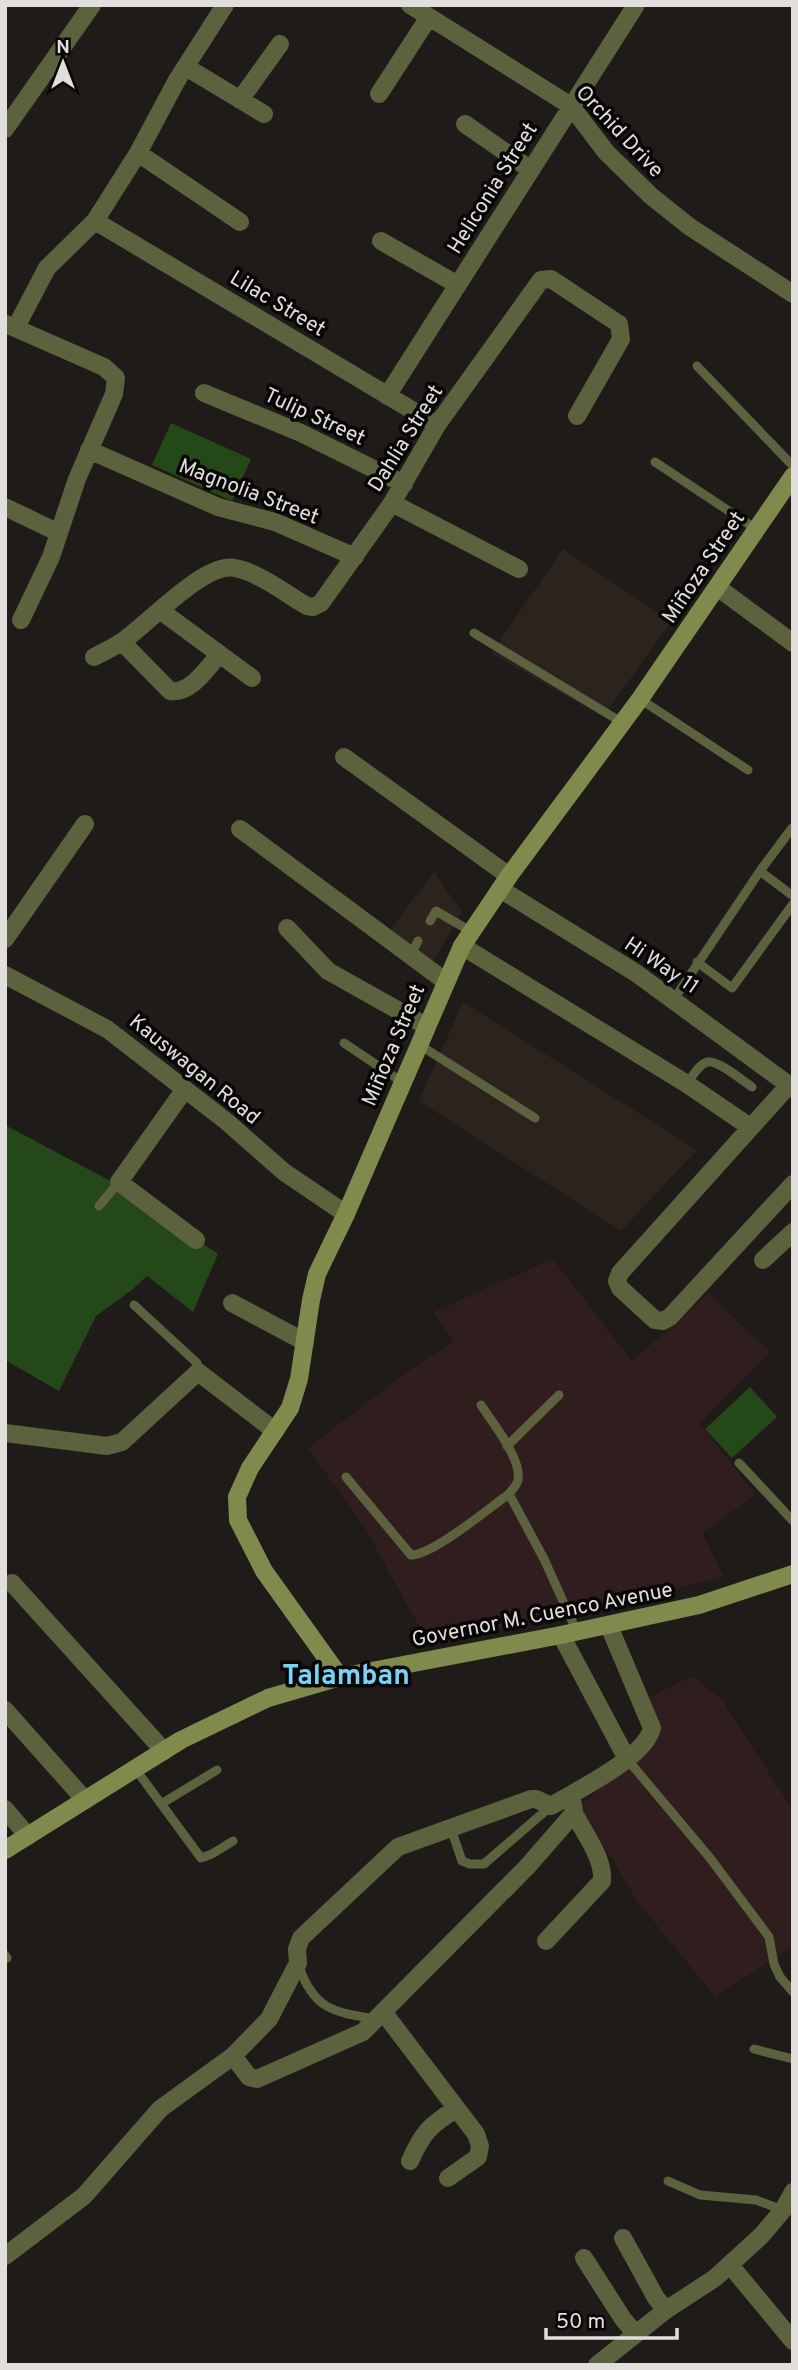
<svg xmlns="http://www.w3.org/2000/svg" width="798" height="2370" font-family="Overpass,sans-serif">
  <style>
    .built { fill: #2c231d }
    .education { fill: #301d1e }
    .green { fill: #254818 }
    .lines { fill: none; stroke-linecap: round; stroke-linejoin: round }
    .service { stroke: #5c623d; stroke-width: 9 }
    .minor { stroke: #5c623d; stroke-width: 18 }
    .secondary { stroke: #808a4d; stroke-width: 18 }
    .labels { text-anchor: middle; stroke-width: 7; stroke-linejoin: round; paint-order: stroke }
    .street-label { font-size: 21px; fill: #e1dedc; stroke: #080606 }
    .district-label { font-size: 28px; font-weight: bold; fill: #79d3f7; stroke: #080606 }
  </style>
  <rect width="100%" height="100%" fill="#1f1b19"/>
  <path class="built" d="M563,549L671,622L603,717L491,653Z
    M434,872L462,912L430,967L387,934Z
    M463,1002L697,1150L621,1231L419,1101Z"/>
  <path class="education" d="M553,1259L632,1361L709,1294L770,1352L699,1423L756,1495L702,1533L724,1577L586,1611L428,1643L366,1530L308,1448L411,1369L453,1342L433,1312Z
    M693,1676L723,1701L793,1811V1946L715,1997L637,1901L580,1806L660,1735L645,1699Z"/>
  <path class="green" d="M171,423L251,459L232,501L152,465Z
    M5,1125L116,1184L218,1254L193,1312L147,1276L133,1289L96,1316L59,1391L5,1360Z
    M750,1387L777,1417L732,1458L705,1429Z"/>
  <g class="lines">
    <path class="service" d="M697,366L793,466
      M655,462L756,529
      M474,633L623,723
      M640,699L748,770
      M760,871L793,896
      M430,921L436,911L472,932
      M410,956L418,941
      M697,962L732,988L793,904
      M674,999L760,871L792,828
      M344,1043L402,1082
      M418,1044L535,1118
      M687,1084C692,1077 698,1065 707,1062C717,1059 743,1081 752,1087
      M99,1206L119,1182
      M134,1305L197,1363L198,1372
      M481,1405C492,1422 522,1459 518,1480C517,1485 512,1490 509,1494
      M507,1446L559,1395
      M739,1463L793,1521
      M346,1477L411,1555C433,1555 489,1508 509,1494L544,1559L577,1632
      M627,1759L710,1858L769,1937L774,1964L780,1977L793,1992
      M134,1767L201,1858L212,1854L233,1841
      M161,1804L217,1770
      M451,1829L462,1861L470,1864H484L551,1806
      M5,1955L7,1958L5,1959
      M298,1964C313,2009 332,2012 376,2019
      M754,2049L793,2059
      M668,2181L700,2195L756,2200L783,2210"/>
    <path class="minor" d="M410,5L571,106L606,152L651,196L690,227L793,294
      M186,67L264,114
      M379,94L429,17
      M240,100L280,44
      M465,124L531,170
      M5,129L92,5
      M138,153L240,222
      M95,221L437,425
      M381,241L458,285
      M6,324L104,367L116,378L114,394L77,479L51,557L21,620
      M16,327L47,268L95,221L138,153L177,80L225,5
      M204,393L301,433L404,484
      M387,396L636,5
      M89,450L218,507L275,522L355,557
      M392,503L519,569
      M5,507L59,533
      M717,587L793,643
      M161,611L252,678
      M122,642L170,691C191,694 206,669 219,655
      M94,657C104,652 114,647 123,641C149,623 204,562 235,568C258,572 286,594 307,606L313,607L321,603L392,503L437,425L541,280L551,279L619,324L621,339L577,416
      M344,757L509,876
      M240,829L445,981
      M500,889L636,973L793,1088
      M287,928L328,971L426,1026
      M5,939L85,824
      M462,946L687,1084L750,1127
      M5,975L107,1029L226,1121L284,1172L346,1214
      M789,1085L620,1273L617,1281L620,1288L655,1320L663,1321L670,1317L793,1184
      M185,1089L119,1182L196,1240
      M763,1260L793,1232
      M232,1303L305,1342
      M5,1433L107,1446L122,1442L198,1372L275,1431
      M12,1583L164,1751
      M561,1635L627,1759
      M5,1710L85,1800
      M5,1809L28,1836
      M546,1941L602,1881C604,1858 584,1833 574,1813L573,1804
      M384,2013L476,2134L480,2146L478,2157L448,2178
      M233,2056L249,2077L257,2079L363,2032L527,1867L574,1813
      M410,2161C423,2132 430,2125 456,2109
      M623,2238L656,2298L666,2310
      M5,2256L84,2196L160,2109L233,2056L269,2019L298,1963L297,1949L301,1938L398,1847L531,1799H536L551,1806C577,1790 645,1758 652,1728L609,1626
      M584,2258L623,2319L635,2333
      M730,2265L793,2341
      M597,2365L666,2310L715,2278L761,2236L783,2210L793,2192"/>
    <path class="secondary" d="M340,1677L264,1571L238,1520L237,1497L250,1468L290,1408L299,1379L311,1300L317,1274L346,1214L462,946L509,876L640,699L793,476
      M5,1850L181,1740L268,1698L340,1677L561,1635L699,1605L793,1574"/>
  </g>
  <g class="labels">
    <g class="street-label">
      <text transform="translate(620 131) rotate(47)" y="7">Orchid Drive</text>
      <text transform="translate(492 188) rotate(-58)" y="7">Heliconia Street</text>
      <text transform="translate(278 303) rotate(31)" y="7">Lilac Street</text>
      <text transform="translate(315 416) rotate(25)" y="7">Tulip Street</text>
      <text transform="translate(405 438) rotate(-58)" y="7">Dahlia Street</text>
      <text transform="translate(249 491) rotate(21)" y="7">Magnolia Street</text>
      <text transform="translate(703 567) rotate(-56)" y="7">Miñoza Street</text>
      <text transform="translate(662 965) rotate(34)" y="7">Hi Way 11</text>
      <text transform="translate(393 1045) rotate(-67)" y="7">Miñoza Street</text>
      <text transform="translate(195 1069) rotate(39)" y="7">Kauswagan Road</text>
      <text transform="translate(542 1614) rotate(-11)" y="7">Governor M. Cuenco Avenue</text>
    </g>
    <g class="district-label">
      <text x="346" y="1684">Talamban</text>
    </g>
  </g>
  <rect width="798" height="2370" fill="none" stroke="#e1dedc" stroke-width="14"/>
  <g transform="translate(63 63)" stroke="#080606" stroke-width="5" paint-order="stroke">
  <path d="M0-5L12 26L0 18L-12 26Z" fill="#e1dedc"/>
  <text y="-10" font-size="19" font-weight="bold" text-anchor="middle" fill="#e1dedc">N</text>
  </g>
  <path d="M546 2328v10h131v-10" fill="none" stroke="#e1dedc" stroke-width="3.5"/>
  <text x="556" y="2328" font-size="21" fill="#e1dedc" stroke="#080606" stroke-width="5" paint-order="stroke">50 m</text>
</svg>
